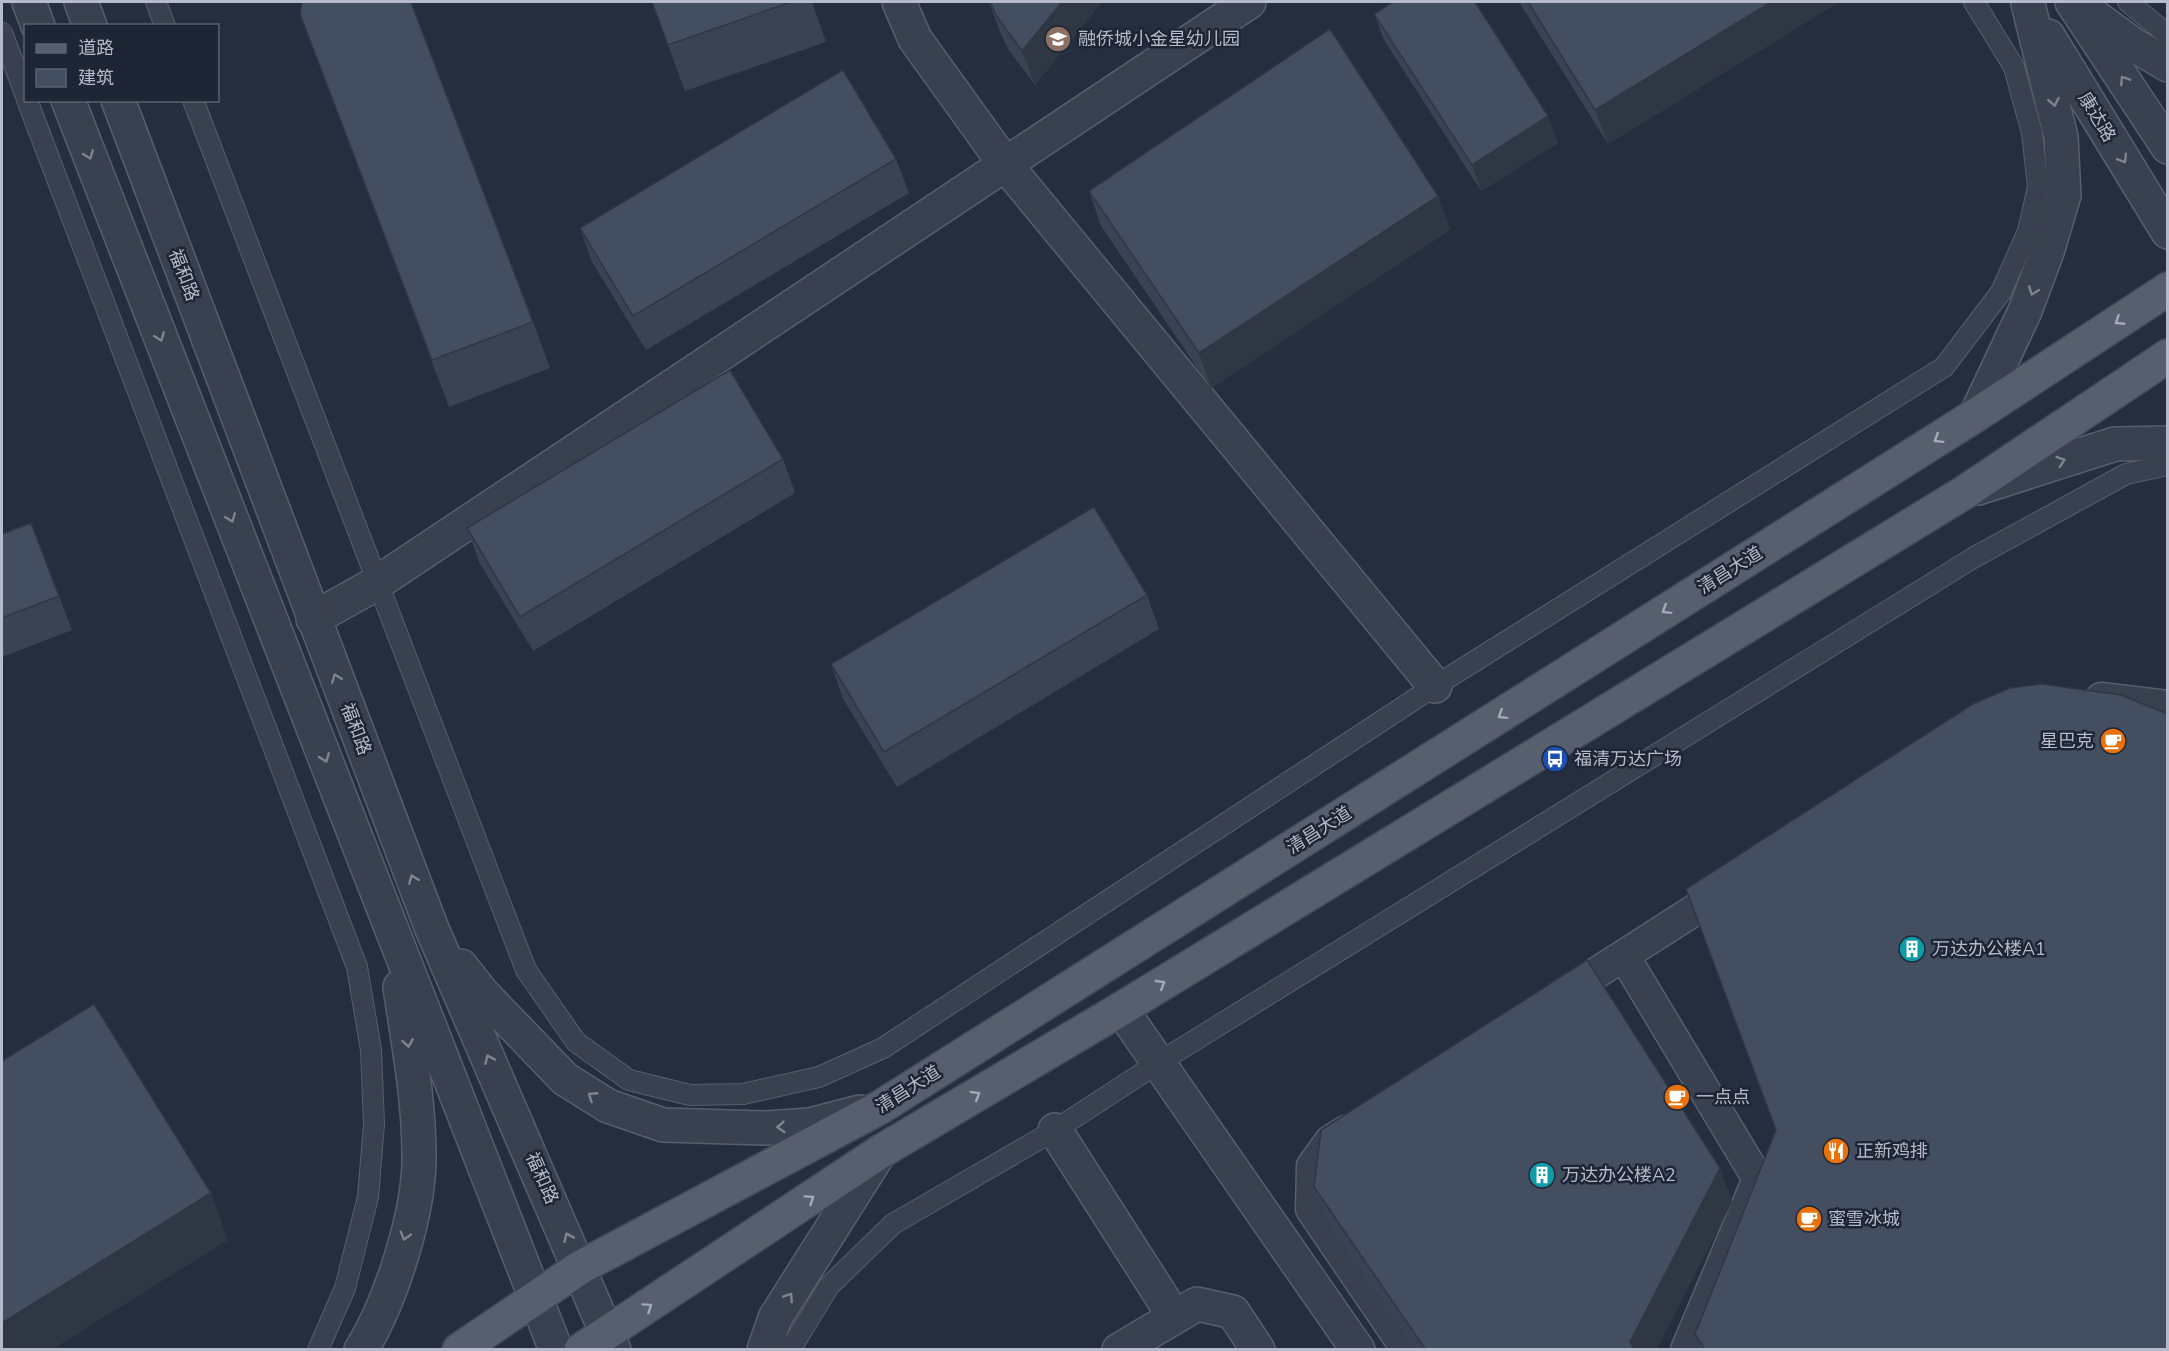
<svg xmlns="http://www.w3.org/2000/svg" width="2169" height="1351" font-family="'Nunito Sans','Noto Sans SC',sans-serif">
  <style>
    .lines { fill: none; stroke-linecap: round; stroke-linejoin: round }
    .service-casing { stroke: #575e6d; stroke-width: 22 }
    .pedestrian-casing { stroke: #575e6d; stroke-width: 33 }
    .minor-casing { stroke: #575e6d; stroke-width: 36 }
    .tertiary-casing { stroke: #575e6d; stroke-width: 36 }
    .primary-casing { stroke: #424958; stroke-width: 36 }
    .service { stroke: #39404f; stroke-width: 20 }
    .pedestrian { stroke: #39404f; stroke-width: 30 }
    .minor { stroke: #39404f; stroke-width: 33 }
    .tertiary { stroke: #39404f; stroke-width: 33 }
    .primary { stroke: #575f6f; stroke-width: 33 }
    .wall { fill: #3a4353 }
    .shaded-wall { fill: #303744 }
    .building { fill: #444e61; stroke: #303744; stroke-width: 1.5 }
    .oneway { stroke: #7d8493 }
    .oneway2 { stroke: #a2a9b8 }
    .labels { text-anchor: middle; stroke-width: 5; stroke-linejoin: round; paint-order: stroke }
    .poi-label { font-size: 18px; fill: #b5bbca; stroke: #1e2534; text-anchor: start }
    .street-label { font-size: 18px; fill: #b5bbca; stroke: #1e2534 }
  </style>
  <rect width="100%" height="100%" fill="#252e3f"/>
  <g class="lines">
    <defs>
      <path id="service" d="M156,2L165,26
        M2128,2L2168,35
        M2,33L26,96
        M27,100L357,967L371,1050L374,1124L368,1197L345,1288L318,1350
        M193,100L526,970L576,1042L629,1080L690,1095L743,1094L819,1077L883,1048L1435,686L1944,367L2001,292L2028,231L2038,187L2032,133L2014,67L1974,2
        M790,1350L829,1286L893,1224L1055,1130L1158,1063L1973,558L2126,474L2168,465"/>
      <path id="pedestrian" d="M2101,698L2168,706
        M1624,956L1758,1179L1686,1350
        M1562,995L1729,888
        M1346,1131L1330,1141L1312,1166L1311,1209L1407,1350"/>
      <path id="minor" d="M899,2L915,39L1005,164L1435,686
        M313,619L377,583L1249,2
        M1121,1009L1358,1350
        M1055,1130L1174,1316
        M1119,1350L1197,1304L1233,1312L1258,1350"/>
      <path id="tertiary" d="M29,2L38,26
        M81,2L90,26
        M2072,2L2168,147
        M2087,11L2134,45L2168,65
        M2048,36L2168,232
        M68,100L556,1350
        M118,100L432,929L614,1350
        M1976,415L2025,311L2047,252L2064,195L2061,137L2028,4
        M1978,488L2115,444L2168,443
        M461,966L483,994L565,1079L608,1106L663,1125L767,1128L810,1125L860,1112
        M361,1350C391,1302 420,1211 419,1155C419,1098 408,1042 400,987
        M764,1350L775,1318L880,1152"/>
      <path id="primary" d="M459,1350L581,1267L879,1108L1976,415L2168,289
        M581,1350L880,1152L1121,1009L1965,492L2168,356"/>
    </defs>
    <use href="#service" class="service-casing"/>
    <use href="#pedestrian" class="pedestrian-casing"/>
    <use href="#minor" class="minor-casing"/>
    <use href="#tertiary" class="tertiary-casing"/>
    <use href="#primary" class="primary-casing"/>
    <use href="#service" class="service"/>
    <use href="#pedestrian" class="pedestrian"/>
    <use href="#minor" class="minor"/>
    <use href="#tertiary" class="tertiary"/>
    <use href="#primary" class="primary"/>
  </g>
  <path class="wall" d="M652,2H812L826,42L685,91Z
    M989,2H1102L1035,85L1008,49L1000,32Z
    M1519,2H1839L1608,144Z
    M300,14L533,322L550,368L449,407Z
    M1374,14L1558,143L1481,191L1384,40Z
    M896,159L909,193L646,350L592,262L580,228Z
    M1089,191L1438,196L1450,230L1211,388L1101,226Z
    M783,459L795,493L533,651L479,562L467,528Z
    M2,534L59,596L72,630L2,657Z
    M1147,595L1159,629L897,787L843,699L831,664Z
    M1720,1168L1732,1202L1656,1350H1415L1327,1221L1314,1187Z
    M1695,1334L2168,1350H1701Z"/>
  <path class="shaded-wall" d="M1062,2H1102L1035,85L1022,51Z
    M1771,2H1839L1608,144L1595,110Z
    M1548,116L1558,143L1481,191L1472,165Z
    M1438,196L1450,230L1211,388L1199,353Z
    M1720,1168L1732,1202L1656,1350H1632L1630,1342Z
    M211,1193L228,1240L51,1350H2V1323Z"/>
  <path class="building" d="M302,2H411L533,322L432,360L300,14Z
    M652,2H791L668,45Z
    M990,2H1062L1022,51L996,15Z
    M1393,2H1475L1548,116L1472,165L1374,14Z
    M1528,2H1771L1595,110Z
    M1330,29L1438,196L1199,353L1089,191Z
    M843,70L896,159L633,316L580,228Z
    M730,370L783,459L520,617L467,528Z
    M1094,507L1147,595L884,752L831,664Z
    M31,523L59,596L2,618V534Z
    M2042,684L2121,695L2168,714V1350H1705L1695,1334L1776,1130L1686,889L1973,704L2010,688Z
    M1587,960L1720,1168L1630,1342L1635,1350H1426L1314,1187L1321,1130Z
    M94,1004L211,1193L2,1323V1061Z"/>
  <defs><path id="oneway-chevron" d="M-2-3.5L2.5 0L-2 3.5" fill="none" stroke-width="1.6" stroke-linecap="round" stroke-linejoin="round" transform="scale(1.5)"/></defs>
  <g class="oneway">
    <use href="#oneway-chevron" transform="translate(2124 80) rotate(-123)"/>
    <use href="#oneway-chevron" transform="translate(2054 102) rotate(78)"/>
    <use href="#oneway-chevron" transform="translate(89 155) rotate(69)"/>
    <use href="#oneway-chevron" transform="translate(2123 159) rotate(59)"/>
    <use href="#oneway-chevron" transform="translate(2033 291) rotate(111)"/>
    <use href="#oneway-chevron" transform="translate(160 337) rotate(69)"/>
    <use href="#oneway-chevron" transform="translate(2061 461) rotate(-18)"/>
    <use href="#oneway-chevron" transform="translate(231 518) rotate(69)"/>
    <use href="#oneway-chevron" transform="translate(336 678) rotate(-111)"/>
    <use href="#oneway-chevron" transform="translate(325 758) rotate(69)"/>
    <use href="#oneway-chevron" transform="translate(413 879) rotate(-111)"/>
    <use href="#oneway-chevron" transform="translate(408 1043) rotate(81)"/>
    <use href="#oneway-chevron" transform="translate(489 1059) rotate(-114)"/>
    <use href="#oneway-chevron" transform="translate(592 1096) rotate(-147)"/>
    <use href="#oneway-chevron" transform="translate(781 1127) rotate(176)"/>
    <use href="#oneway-chevron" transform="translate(405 1236) rotate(106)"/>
    <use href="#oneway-chevron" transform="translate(568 1237) rotate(-114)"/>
    <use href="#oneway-chevron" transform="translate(789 1297) rotate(-57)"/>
  </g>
  <g class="oneway2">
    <use href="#oneway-chevron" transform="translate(2119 321) rotate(147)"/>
    <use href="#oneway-chevron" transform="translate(1938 439) rotate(148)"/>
    <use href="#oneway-chevron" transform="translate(1666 610) rotate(148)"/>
    <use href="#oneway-chevron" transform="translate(1502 715) rotate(148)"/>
    <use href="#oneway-chevron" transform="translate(1161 984) rotate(-31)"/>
    <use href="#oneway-chevron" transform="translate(976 1095) rotate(-31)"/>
    <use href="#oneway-chevron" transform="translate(810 1199) rotate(-34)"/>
    <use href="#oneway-chevron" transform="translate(648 1307) rotate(-34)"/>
  </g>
  <defs>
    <symbol id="school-disc" viewBox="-11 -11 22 22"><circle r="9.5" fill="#8d6e63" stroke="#1e2534"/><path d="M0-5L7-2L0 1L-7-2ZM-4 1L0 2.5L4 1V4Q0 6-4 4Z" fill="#fff"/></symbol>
    <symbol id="cafe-disc" viewBox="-11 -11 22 22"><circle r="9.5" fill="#e8710a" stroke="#1e2534"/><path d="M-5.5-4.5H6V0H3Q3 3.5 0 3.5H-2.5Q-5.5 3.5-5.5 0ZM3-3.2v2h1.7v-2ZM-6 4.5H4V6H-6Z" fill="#fff"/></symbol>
    <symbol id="bus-disc" viewBox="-11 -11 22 22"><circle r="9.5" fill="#1a4fb4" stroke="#1e2534"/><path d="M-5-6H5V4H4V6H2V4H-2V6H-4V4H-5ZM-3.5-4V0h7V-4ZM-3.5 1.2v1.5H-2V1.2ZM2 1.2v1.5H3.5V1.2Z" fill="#fff"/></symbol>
    <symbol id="building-disc" viewBox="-11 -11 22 22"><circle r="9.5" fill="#0f9aa8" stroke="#1e2534"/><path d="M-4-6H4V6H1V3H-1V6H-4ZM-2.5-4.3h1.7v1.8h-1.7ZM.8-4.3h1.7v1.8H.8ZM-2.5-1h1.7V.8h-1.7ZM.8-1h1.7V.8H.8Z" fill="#fff"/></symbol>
    <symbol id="restaurant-disc" viewBox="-11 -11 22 22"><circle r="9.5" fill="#e8710a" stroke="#1e2534"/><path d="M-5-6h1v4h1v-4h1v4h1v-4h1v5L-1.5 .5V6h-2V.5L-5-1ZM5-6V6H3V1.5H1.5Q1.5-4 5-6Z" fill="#fff"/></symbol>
  </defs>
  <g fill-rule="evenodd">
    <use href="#school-disc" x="1043" y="24" width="30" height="30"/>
    <use href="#cafe-disc" x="2098" y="726" width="30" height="30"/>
    <use href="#bus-disc" x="1540" y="744" width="30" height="30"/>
    <use href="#building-disc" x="1897" y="934" width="30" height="30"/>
    <use href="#cafe-disc" x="1662" y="1082" width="30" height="30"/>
    <use href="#restaurant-disc" x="1821" y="1136" width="30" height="30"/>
    <use href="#building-disc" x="1527" y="1160" width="30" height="30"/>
    <use href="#cafe-disc" x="1794" y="1204" width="30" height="30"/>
  </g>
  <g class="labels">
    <g class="poi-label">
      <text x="1078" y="45">融侨城小金星幼儿园</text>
      <text x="2094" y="747" text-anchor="end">星巴克</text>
      <text x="1574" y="765">福清万达广场</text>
      <text x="1932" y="955">万达办公楼A1</text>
      <text x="1696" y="1103">一点点</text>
      <text x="1856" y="1157">正新鸡排</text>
      <text x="1562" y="1181">万达办公楼A2</text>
      <text x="1828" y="1225">蜜雪冰城</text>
    </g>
    <g class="street-label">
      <text transform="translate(2097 117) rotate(59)" y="6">康达路</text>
      <text transform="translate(184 275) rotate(69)" y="6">福和路</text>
      <text transform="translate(1730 570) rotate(-32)" y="6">清昌大道</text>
      <text transform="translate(356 729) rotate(69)" y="6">福和路</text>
      <text transform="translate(1319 830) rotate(-32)" y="6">清昌大道</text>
      <text transform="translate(908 1089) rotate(-32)" y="6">清昌大道</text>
      <text transform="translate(542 1178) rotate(66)" y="6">福和路</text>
    </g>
  </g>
  <rect width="2169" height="1351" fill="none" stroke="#b5bbca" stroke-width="6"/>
  <rect x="24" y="24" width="195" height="78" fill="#1e2534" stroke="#5a6170" stroke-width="1.5"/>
  <rect x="36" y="44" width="30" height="9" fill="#575f6f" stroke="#5a6170" stroke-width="1.5"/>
  <text x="78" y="54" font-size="18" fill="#b5bbca">道路</text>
  <rect x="36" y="69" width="30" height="18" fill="#444e61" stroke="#5a6170" stroke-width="1.5"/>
  <text x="78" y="84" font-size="18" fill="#b5bbca">建筑</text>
</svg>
